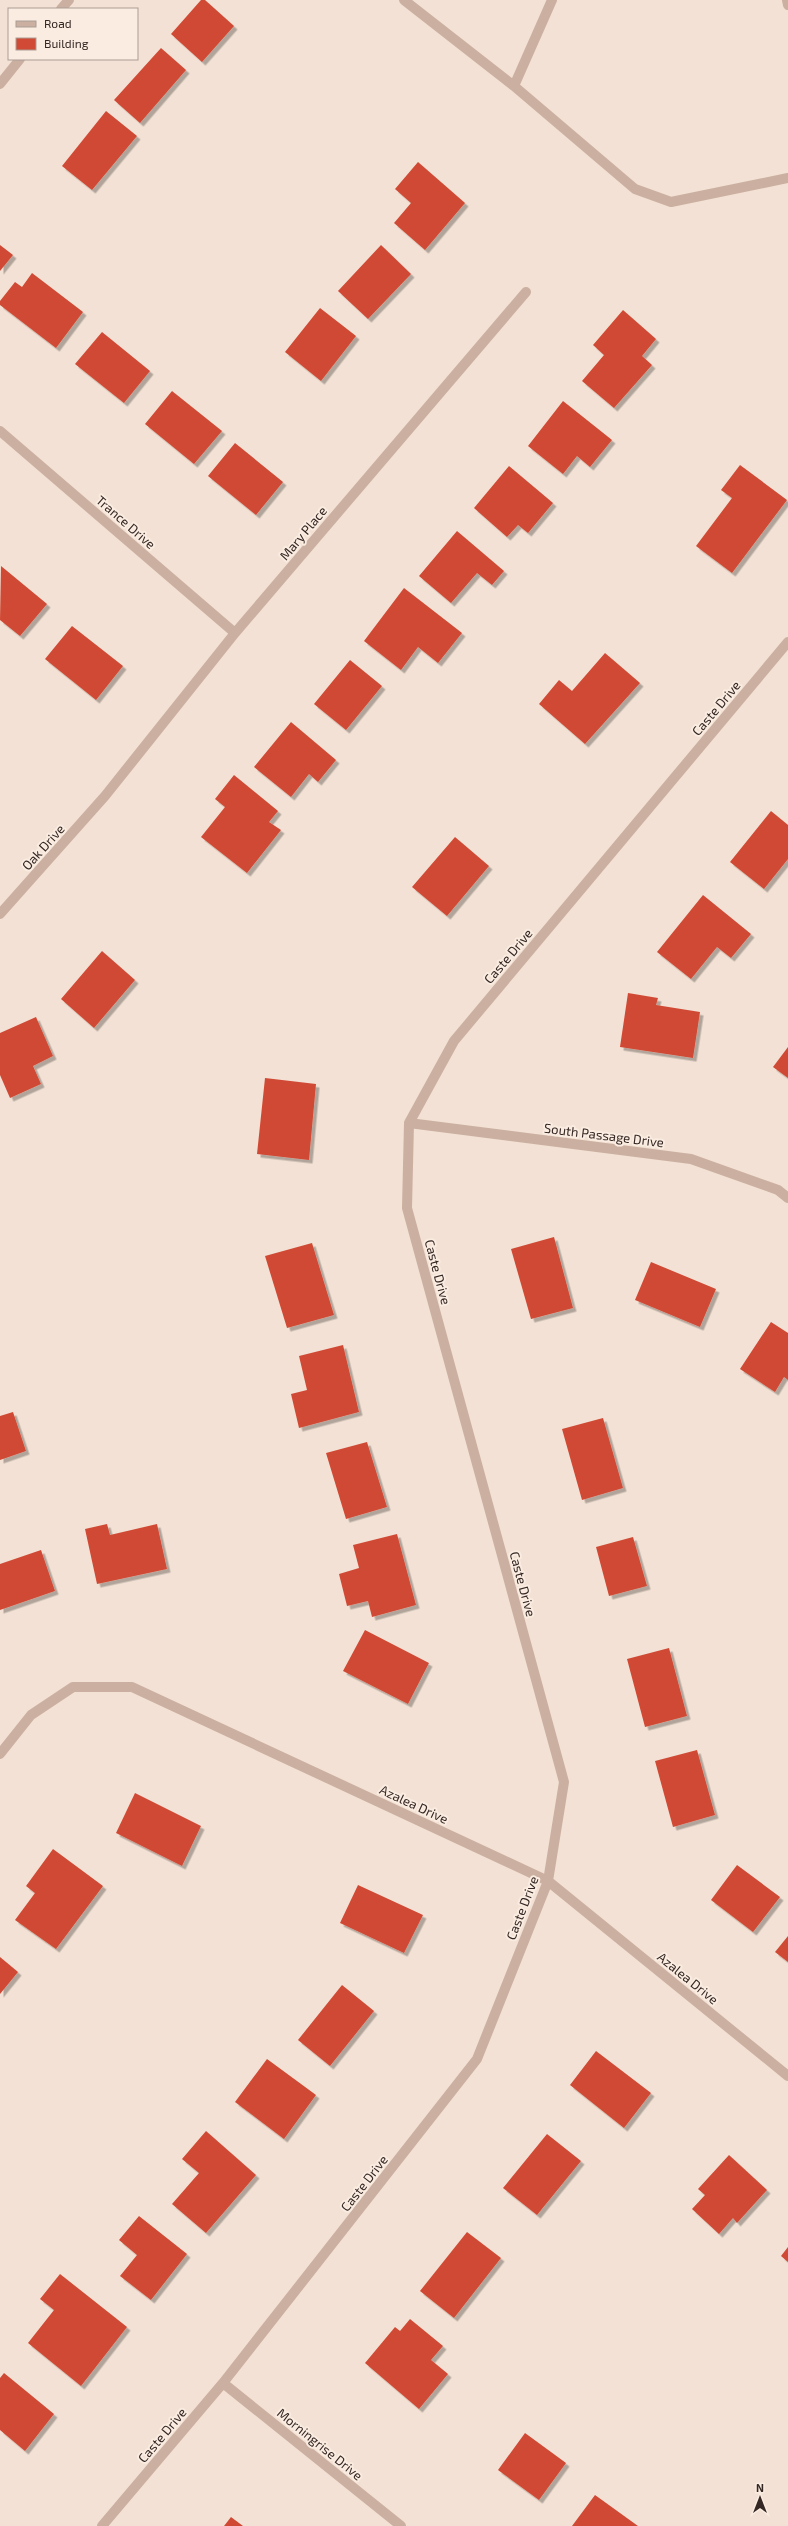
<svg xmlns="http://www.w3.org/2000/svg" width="788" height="2526" font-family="'Exo 2',sans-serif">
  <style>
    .building { fill: #d04a35; filter: url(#shadow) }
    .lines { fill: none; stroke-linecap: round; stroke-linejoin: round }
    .service { stroke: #cbafa0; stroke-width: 10 }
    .minor { stroke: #cbafa0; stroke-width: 10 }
    .labels { text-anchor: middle; stroke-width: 4; stroke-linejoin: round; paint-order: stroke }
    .street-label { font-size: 13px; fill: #342724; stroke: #faece0 }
  </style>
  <defs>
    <filter id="shadow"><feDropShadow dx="3.5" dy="3.5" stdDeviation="0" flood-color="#0004"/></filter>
  </defs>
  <rect width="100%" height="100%" fill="#f2e1d4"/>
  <path class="building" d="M201,0H205L234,26L202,62L171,34Z
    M161,48L186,70L140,123L114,100Z
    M106,111L137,136L92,190L62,166Z
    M418,162L465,203L425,250L394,223L411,203L395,189Z
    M0,245L13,255L0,271Z
    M381,245L411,274L368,319L338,291Z
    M32,273L83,312L56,348L0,305V301L15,282L22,287Z
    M320,308L356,336L321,381L285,352Z
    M623,310L656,339L642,356L652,365L614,408L582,381L604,355L593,345Z
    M102,332L150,371L124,403L75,364Z
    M172,391L222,431L194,464L145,424Z
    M563,401L612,440L590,467L577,456L563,474L528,446Z
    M235,443L283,482L256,515L208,476Z
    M740,465L787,500L732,573L696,546L732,498L721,490Z
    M509,466L553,503L528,533L518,525L507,537L474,508Z
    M457,531L504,571L492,585L477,573L451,603L419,576Z
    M1,566L47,604L20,636L0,620Z
    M404,588L462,633L438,663L418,647L401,670L364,641Z
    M72,626L123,666L96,700L45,659Z
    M605,653L640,683L585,744L539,704L559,680L572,691Z
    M350,660L382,686L346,730L314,704Z
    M291,722L336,760L318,782L309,774L291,797L254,767Z
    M234,775L278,811L269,822L281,830L247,873L201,837L225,807L215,799Z
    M771,811L788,825V859L764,889L730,862Z
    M455,837L489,866L447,916L412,887Z
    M703,895L751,934L731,958L717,947L691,979L657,952Z
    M102,951L135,980L94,1028L61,999Z
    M628,993L658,998L656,1005L700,1012L693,1058L620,1047Z
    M36,1017L53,1056L33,1066L41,1084L10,1098L0,1075V1033Z
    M788,1047V1078L773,1067Z
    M265,1078L316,1084L309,1160L257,1154Z
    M554,1237L573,1308L531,1319L511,1249Z
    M312,1243L334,1315L287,1328L265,1256Z
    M651,1262L716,1289L700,1327L635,1300Z
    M771,1322L788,1333V1380L784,1377L775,1392L740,1369Z
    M343,1345L359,1412L299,1428L291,1394L307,1390L299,1356Z
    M13,1412L26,1451L0,1460V1416Z
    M603,1418L623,1488L582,1500L562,1429Z
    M367,1442L387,1507L346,1519L326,1453Z
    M107,1524L110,1535L157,1524L167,1569L97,1584L85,1529Z
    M397,1534L416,1605L372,1617L368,1601L347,1606L339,1574L359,1568L353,1545Z
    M633,1537L647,1586L609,1596L596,1547Z
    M41,1550L55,1591L0,1610V1564Z
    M365,1630L429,1663L408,1704L343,1671Z
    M669,1648L687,1716L645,1727L627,1659Z
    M697,1750L715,1815L673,1827L655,1761Z
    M135,1793L201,1826L182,1866L116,1833Z
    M53,1849L103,1886L56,1949L15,1920L35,1893L26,1886Z
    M737,1865L780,1897L753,1932L711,1900Z
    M358,1885L423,1915L404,1953L340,1923Z
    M788,1936V1962L775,1952Z
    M0,1957L18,1972L0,1994Z
    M342,1985L374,2011L330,2066L298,2040Z
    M596,2051L651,2093L624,2128L570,2085Z
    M267,2059L316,2095L284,2139L235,2102Z
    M206,2131L256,2175L206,2233L172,2204L199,2173L182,2159Z
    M547,2134L581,2161L537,2215L503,2188Z
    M729,2155L767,2190L737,2223L733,2218L719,2234L692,2209L705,2195L698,2189Z
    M139,2216L187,2254L151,2300L120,2276L137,2255L119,2240Z
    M467,2232L501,2258L454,2318L420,2291Z
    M788,2247V2262L781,2256Z
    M60,2274L127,2327L81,2386L28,2343L54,2310L40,2299Z
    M410,2319L443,2346L431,2360L448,2374L419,2409L365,2363L395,2327L400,2331Z
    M4,2373L54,2414L25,2451L0,2430V2378Z
    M525,2433L566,2463L539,2500L498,2470Z
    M595,2495L638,2526H572Z
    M231,2517L243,2526H224Z"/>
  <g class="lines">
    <path class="service" d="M404,0L514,86L635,189L671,202L788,178
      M787,0L788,5
      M514,86L552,0"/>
    <path class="minor" d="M61,9L69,0
      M0,84L20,59
      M0,431L235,633
      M0,914L105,796L235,633L526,292
      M409,1123L691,1159L778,1190L788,1198
      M0,1754L31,1715L73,1687H132L548,1881L788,2076
      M223,2383L401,2526
      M102,2526L223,2383L477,2059L548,1881L564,1782L407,1208L409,1123L454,1041L788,642"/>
  </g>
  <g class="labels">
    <g class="street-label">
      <text transform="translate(126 522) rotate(41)" y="5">Trance Drive</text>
      <text transform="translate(303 533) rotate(-50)" y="5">Mary Place</text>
      <text transform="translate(716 708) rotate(-50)" y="5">Caste Drive</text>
      <text transform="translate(43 847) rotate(-48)" y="5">Oak Drive</text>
      <text transform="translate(508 956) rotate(-50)" y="5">Caste Drive</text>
      <text transform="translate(604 1135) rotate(7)" y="5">South Passage Drive</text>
      <text transform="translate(438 1272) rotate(75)" y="5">Caste Drive</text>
      <text transform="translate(523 1584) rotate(75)" y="5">Caste Drive</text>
      <text transform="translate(414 1804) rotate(25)" y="5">Azalea Drive</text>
      <text transform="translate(522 1908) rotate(-69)" y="5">Caste Drive</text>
      <text transform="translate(688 1978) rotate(39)" y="5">Azalea Drive</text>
      <text transform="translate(364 2183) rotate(-52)" y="5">Caste Drive</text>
      <text transform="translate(162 2435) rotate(-50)" y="5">Caste Drive</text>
      <text transform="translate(320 2444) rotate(39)" y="5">Morningrise Drive</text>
    </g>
  </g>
  <rect x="8" y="8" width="130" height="52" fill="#faece0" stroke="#ab9d95"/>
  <rect x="16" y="21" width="20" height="6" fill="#cbafa0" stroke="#ab9d95"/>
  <text x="44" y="28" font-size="12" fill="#342724">Road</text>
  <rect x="16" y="38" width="20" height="12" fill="#d04a35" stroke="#ab9d95"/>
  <text x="44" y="48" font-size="12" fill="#342724">Building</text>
  <g transform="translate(760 2498)" stroke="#faece0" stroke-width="3" paint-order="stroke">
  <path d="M0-3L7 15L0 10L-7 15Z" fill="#342724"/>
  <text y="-6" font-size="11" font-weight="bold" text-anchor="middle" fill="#342724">N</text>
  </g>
</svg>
